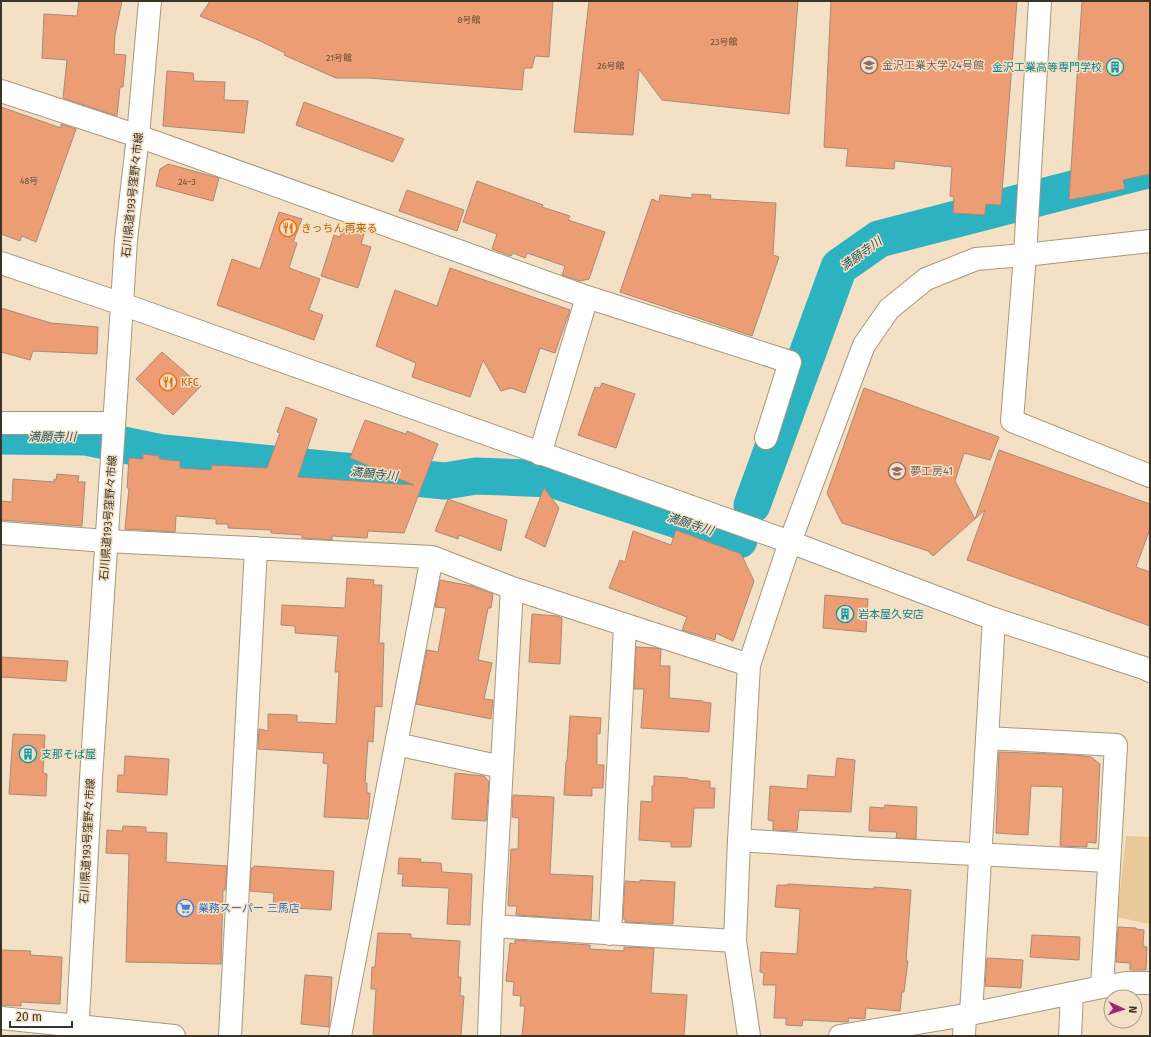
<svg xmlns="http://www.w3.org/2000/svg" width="1151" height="1037" font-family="'Fira Sans','Noto Sans JP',sans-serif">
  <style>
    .green { fill: #e9c899 }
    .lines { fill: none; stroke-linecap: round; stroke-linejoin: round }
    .river { stroke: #2db2c1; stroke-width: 37 }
    .building { fill: #ec9d73; stroke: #a98a7a }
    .street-casing { stroke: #a9977c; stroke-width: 24 }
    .secondary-casing { stroke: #a9977c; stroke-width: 24 }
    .street { stroke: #fff; stroke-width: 22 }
    .secondary { stroke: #fff; stroke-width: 22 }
    .labels { text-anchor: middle; stroke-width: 3; stroke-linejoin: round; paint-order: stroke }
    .number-label { font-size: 9px; fill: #664e3b }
    .education-label { font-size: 11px; fill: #785e54; stroke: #f4e0c4; text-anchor: start }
    .culture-label { font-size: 11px; fill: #0d838f; stroke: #f4e0c4; text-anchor: start }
    .street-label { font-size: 11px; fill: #3a3328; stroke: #f4e0c4 }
    .food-label { font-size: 11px; fill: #c56008; stroke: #f4e0c4; text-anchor: start }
    .shop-label { font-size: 11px; fill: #366cbe; stroke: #f4e0c4; text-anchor: start }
    .water-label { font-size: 12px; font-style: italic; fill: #1f545b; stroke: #f4e0c4 }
  </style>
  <rect width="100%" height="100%" fill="#f4e0c4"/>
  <path class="green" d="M1126,836L1150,837V924L1117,917Z"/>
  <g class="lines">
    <path class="river" d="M1,436L85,437L163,453L445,481L476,476L551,479L739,540
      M752,505L839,267L879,239L1139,172L1150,170"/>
  </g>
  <path class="building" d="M79,1H122L115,35L114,54L126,55L123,87H120L117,116L63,98L67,60L42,58L44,14L77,16Z
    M210,1H553L549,57L535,56L532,68H524L522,90L368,78H336L284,55L285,53L258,40L200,16L207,6Z
    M589,1H798L789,114L662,100L639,69L633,135L574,132Z
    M831,1H1017L1001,205L986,204L985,215L953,213L954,197L950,196L952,167L895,161L894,169L846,166L848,149L824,147Z
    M1082,1H1150V174L1123,180L1125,189L1069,200Z
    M167,71L193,73L194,81L225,82L224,100L248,101L244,133L163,126Z
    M304,102L404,139L393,162L296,125Z
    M1,107L61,128V124L76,129L36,242L22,236L20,241L1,234Z
    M168,164L219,178L213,201L156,186L160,169Z
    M477,181L543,205L542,207L570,216L568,220L605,232L589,279L580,281L562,275L565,266L527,253L525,258L513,253L511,256L492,249L497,234L463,222Z
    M407,190L464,210L457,231L399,211Z
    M692,194L711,195L710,199L776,203L773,255L779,257L752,336L620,292L652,199L659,202L660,195L692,198Z
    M279,212L302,219L293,242L297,243L289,268L320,279L309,310L323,315L314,340L217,305L232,259L260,269Z
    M343,227L364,234L361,244L371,247L358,288L321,276L334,235L340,237Z
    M450,268L570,310L555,353L540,348L525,393L511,388L501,391L483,360L470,397L412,377L416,363L376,346L395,290L437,306Z
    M1,308L51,323L98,327L97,354L33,351L30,360L1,352Z
    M162,352L201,386L173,415L136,379Z
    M602,383L635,394L616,448L578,435L595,387L600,388Z
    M864,388L999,437L990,460L964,453L955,481L975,519L999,450L1150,504V529L1136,567L1150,572V626L967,560L985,510L933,556L928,551L842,523L827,493Z
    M286,407L317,419L298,477L414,485L350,458L365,420L406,434L407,431L438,444L404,533L368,531L367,538L332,536V540L302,538V535L271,533V530L228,528V524H216V519L176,516L175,532L125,529L129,488H127L129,458L143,459V454L159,456V459L180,461V468L211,470L212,465L267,468L280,433L277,432Z
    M57,474L79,476L78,482H85L82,526L1,520V501L12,502L13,479L54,482V479L56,480Z
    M544,488L559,508L545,547L525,537Z
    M448,499L507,520L501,551L459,535L458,539L435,531Z
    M676,530L741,554L754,581L733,641L716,633L715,640L682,630L687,617L609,588L620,560L625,562L633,531L671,545Z
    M347,578L374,580L373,585H382L379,643H384L382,707L375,706L373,742L368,741L365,783H367V793H370L368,819L324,817L328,764L323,763L324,753L258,749L259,729L268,731V714L297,715V722L336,724L339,672H335L338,636L295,633V626L281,625L282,605L345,608Z
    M440,580L472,586L493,594L491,608H488L478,660L492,663L484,699L493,700L491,719L416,704L427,650L438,652L446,608L435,607Z
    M825,595L868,599L866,632L823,628Z
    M532,614L557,616L562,618L560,664L529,662Z
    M636,647L656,648L661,649L660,666H670L669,698L703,701V702L711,703L709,732L641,728L644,689H634Z
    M1,657L68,661L66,681L1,677Z
    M570,716L601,718L600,734L597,733V765H604L603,788H592V796L564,795L566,761H567Z
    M13,734L45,735L43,773L47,774L46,796L9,794Z
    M999,752L1075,755L1091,757L1100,764L1096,843L1087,842V847L1060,846L1063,787L1031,786L1028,835L996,833Z
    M125,756L169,759L167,795L117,792L118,775H124Z
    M837,758L855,760L851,812L799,810L797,831L773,830V821L768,820L770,786L807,789L808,775L835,777Z
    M455,773L484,776L489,782L486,821L452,819Z
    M654,776L688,778V779L699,780V781H710V788H715L714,808H694L691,847H671V842L639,840L641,801L652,802V786H654Z
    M513,795L554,797L550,874L593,876L591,920L516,915L517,906H508L511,849H518L519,818L512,817Z
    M885,805L917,807L916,839L896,838L897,832L869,831L870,807L884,808Z
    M123,826L146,827V832L167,833L166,862L227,866L225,890H223L221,964L126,962L129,854L106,853L107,830L122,831Z
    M399,858L421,859L420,862L441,863L442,872L472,874L470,925L447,924L449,888L402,886L403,874H398Z
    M254,866L334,871L331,910L273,907L274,893L250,891L251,868H254Z
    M640,880L675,882L673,924L625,922V919H623L625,881L640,882Z
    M788,884L874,889V887L911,890L906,961H908L904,992H902L900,1011L866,1008L865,1019L849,1018L848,1022L803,1020L802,1026L786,1025V1018H774L776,985H763L764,973L760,972L761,952L797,954L800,909L775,907L777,885H787Z
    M1118,927L1136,928V929L1144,930L1143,946L1147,947L1146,970H1130V963L1116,962Z
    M378,933L411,934V938L460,941L458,977H461L460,996H464L461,1036H373L376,989H371L372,967H375Z
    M1032,935L1080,937L1079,960L1030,957Z
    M515,940L590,945V949L624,951V947L654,948L651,993L687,995L684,1036H522L525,1006H520L521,996L513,995L514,982L506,981L510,943L515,944Z
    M1,950L31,951L30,955L62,957L60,1004L21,1002V1006L1,1005Z
    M987,958L1023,960L1021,988L985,986Z
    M305,975L332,977L329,1027L301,1024Z"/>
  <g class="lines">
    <defs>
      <path id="street" d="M1040,1L1025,255L1012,421L1150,476
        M1,91L138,136L587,297L540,454
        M587,297L790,362L766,438
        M1,423H114
        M1,533L106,541L432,557L512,588L749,665
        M987,738L1116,745L1102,987
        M396,744L502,767
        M739,840L857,848L1109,861
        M493,926L735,941
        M610,934L625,625
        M971,1014L994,619
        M1,1018L174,1036
        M230,1036L256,548
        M340,1036L432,557
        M489,1036L493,926L512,588
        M749,1036L735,941L739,840L749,665L790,542
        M964,1036L965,1015
        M1070,1036L1072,993"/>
      <path id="secondary" d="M1,263L122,304L790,542L994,619L1144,668L1150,671
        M790,542L864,345L889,309L926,279L976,259L1025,255L1150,241
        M77,1036L91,778L122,304L126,240L138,136L150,1
        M840,1036L965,1015L1102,987L1126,983H1150"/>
    </defs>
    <use href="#street" class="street-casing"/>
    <use href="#secondary" class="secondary-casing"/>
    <use href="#street" class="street"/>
    <use href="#secondary" class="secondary"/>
  </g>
  <defs>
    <symbol id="university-ring" viewBox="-11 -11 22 22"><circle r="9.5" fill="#f4e0c4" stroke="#8d6e63" stroke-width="1.5"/><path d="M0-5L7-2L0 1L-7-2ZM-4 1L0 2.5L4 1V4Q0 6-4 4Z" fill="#8d6e63"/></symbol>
    <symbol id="building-ring" viewBox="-11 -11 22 22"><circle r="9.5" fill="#f4e0c4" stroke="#0f9aa8" stroke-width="1.5"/><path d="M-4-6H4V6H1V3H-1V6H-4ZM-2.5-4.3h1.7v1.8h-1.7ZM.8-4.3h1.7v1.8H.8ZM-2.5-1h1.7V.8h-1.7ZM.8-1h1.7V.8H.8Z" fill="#0f9aa8"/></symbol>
    <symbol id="restaurant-ring" viewBox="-11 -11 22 22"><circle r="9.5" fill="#f4e0c4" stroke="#e8710a" stroke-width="1.5"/><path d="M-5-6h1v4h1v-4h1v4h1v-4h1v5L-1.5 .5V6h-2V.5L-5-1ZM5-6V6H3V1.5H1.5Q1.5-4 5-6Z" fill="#e8710a"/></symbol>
    <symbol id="supermarket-ring" viewBox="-11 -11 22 22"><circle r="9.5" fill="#f4e0c4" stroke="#3f7fe0" stroke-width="1.5"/><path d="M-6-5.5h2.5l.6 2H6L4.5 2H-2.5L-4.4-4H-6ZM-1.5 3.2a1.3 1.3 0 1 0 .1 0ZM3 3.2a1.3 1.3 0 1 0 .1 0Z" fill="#3f7fe0"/></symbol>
  </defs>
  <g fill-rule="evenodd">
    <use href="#university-ring" x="859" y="55" width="20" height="20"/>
    <use href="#building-ring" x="1105" y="57" width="20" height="20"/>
    <use href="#restaurant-ring" x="278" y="218" width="20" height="20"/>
    <use href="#restaurant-ring" x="158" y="372" width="20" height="20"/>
    <use href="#university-ring" x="887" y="461" width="20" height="20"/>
    <use href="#building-ring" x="835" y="604" width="20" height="20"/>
    <use href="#building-ring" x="18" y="744" width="20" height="20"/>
    <use href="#supermarket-ring" x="175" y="898" width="20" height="20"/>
  </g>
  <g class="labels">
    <g class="number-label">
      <text x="469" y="23">8号館</text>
      <text x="724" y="45">23号館</text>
      <text x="339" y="61">21号館</text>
      <text x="611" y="69">26号館</text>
      <text x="29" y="184">48号</text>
      <text x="187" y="185">24−3</text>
    </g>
    <g class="education-label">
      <text x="882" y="69">金沢工業大学 24号館</text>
      <text x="910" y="475">夢工房41</text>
    </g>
    <g class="culture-label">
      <text x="1102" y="71" text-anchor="end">金沢工業高等専門学校</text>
      <text x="858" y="618">岩本屋久安店</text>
      <text x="41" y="758">支那そば屋</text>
    </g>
    <g class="street-label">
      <text transform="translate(132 195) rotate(-84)" y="4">石川県道193号窪野々市線</text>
      <text transform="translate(108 518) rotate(-86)" y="4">石川県道193号窪野々市線</text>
      <text transform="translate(87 841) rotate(-87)" y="4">石川県道193号窪野々市線</text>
    </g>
    <g class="food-label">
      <text x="301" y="232">きっちん再来る</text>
      <text x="181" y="386">KFC</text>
    </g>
    <g class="shop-label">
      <text x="198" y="912">業務スーパー 三馬店</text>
    </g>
    <g class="water-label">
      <text transform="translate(861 254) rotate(-36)" y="4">満願寺川</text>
      <text x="52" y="441">満願寺川</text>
      <text transform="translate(374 474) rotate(6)" y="4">満願寺川</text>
      <text transform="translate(690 524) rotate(18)" y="4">満願寺川</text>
    </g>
  </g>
  <rect width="1151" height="1037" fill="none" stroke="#3a3328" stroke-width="4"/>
  <g transform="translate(1123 1009) rotate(93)"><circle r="19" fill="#f4e0c4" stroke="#aa9b86"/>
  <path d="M0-3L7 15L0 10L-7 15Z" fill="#a12478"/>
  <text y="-6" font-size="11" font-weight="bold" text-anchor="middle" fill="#3a3328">N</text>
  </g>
  <path d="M10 1021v6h62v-6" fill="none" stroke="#3a3328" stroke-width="2"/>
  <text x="16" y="1021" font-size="12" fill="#3a3328" stroke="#f4e0c4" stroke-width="3" paint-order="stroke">20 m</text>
</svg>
